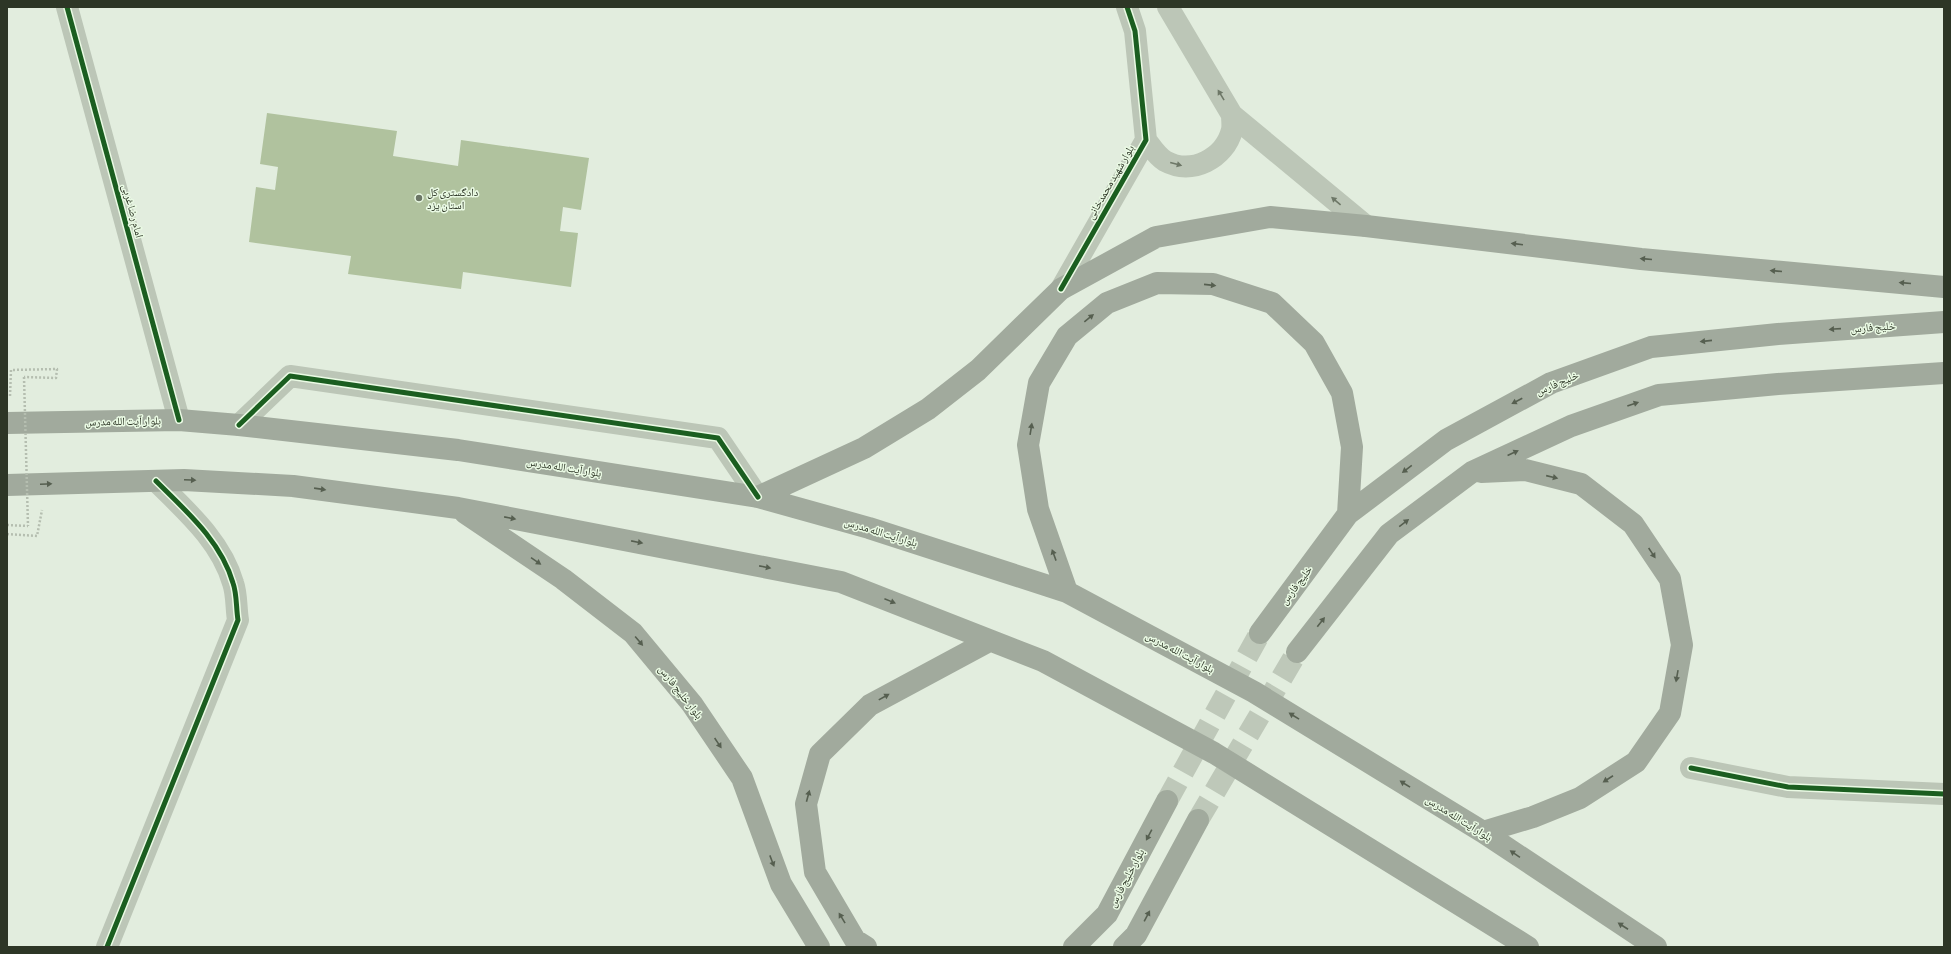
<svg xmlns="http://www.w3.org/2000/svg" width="1951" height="954" font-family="'Asap Condensed','Noto Naskh Arabic',sans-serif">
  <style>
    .building { fill: #b0c29e }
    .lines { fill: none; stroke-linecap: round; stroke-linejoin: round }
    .major-tunnel { stroke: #bec8b9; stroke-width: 22; stroke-dasharray: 22 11; stroke-linecap: butt }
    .path { stroke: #b5beb0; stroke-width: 2.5; stroke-dasharray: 2 2; stroke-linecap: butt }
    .minor { stroke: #bcc6b7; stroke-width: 22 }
    .major { stroke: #a1aa9d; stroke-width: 22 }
    .path-bridge { stroke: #b5beb0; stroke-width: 2.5; stroke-dasharray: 2 2; stroke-linecap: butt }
    .cycleway-casing { stroke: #eafae4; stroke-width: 8 }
    .cycleway { stroke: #1b5e20; stroke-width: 5 }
    .oneway { fill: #6d7767 }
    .oneway2 { fill: #565f50 }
    .poi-dot { fill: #6c7666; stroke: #eafae4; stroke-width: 1.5 }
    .labels { text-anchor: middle; stroke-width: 3; stroke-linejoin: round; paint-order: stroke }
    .street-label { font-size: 11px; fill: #2d3626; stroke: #eafae4 }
    .poi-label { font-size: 11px; fill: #2d3626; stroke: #eafae4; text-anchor: start }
  </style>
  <rect width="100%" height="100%" fill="#e2edde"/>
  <path class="building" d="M267,113L397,131L393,156L458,166L461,140L589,158L581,210L563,207L560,231L578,233L571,287L463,272L461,289L348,274L351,256L249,242L256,187L275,190L278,167L260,164Z"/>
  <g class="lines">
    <path class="major-tunnel" d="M1167,801L1260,633
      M1198,820L1297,652"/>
    <path class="path" d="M10,396L11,370L57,369L56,378L24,377
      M7,525L28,526
      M7,534L37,536L42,510"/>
    <path class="minor" d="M67,7L179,420
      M1168,7L1232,115L1366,226
      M1146,140C1152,148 1157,156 1165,161C1192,176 1225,158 1232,130C1233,125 1232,120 1232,115
      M1061,289L1146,140L1135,31L1127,7
      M239,425L290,376L718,438L758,497
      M1691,768L1788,787L1944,794
      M107,947L238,620C236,608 237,594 233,583C221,541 186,511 156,481"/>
    <path class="major" d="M7,423L179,420L239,425L458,450L758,497L869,528L1067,592L1254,692L1483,832L1656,947
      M1481,472L1525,470L1581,484L1633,524L1670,579L1682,645L1670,713L1636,762L1580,798L1533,817L1483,832
      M7,485L184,480L293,486L458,508L841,582L1043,661L1214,753L1528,947
      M758,497L864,448L928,409L978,370L1061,289L1156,237L1270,217L1366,226L1641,259L1944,287
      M465,513L563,579L633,633L692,704L742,778L781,884L819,947
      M1067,592L1038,509L1028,445L1039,383L1067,336L1107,303L1157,283L1213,284L1272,303L1314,343L1342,393L1352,447L1348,514
      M1260,633L1348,514L1446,440L1551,383L1651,347L1778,334L1944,322
      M1297,652L1389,534L1472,472L1571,426L1659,395L1778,384L1944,373
      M866,947L855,940L815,872L806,804L820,754L870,705L989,641
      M1074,947L1107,914L1167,801
      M1124,947L1136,935L1198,820"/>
    <path class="path-bridge" d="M24,377L28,526"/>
    <defs>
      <path id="cycleway" d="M67,7L179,420
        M1061,289L1146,140L1135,31L1127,7
        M239,425L290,376L718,438L758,497
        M1691,768L1788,787L1944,794
        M107,947L238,620C236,608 237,594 233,583C221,541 186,511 156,481"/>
    </defs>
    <use href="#cycleway" class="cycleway-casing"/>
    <use href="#cycleway" class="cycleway"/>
  </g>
  <defs><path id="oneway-solid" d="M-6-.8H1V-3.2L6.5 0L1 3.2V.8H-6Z"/></defs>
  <g class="oneway">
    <use href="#oneway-solid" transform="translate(1221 95) rotate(-121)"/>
    <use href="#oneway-solid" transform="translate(1176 164) rotate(15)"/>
    <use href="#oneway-solid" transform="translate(1336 201) rotate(-140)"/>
  </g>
  <g class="oneway2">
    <use href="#oneway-solid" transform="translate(1517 244) rotate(-173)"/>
    <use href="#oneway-solid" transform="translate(1646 259) rotate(-175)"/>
    <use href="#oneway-solid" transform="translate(1776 271) rotate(-175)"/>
    <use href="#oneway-solid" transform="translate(1905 283) rotate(-175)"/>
    <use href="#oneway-solid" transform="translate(1210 285) rotate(6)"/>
    <use href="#oneway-solid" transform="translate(1089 318) rotate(-39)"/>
    <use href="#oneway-solid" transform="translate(1835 329) rotate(176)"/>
    <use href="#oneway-solid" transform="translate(1706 341) rotate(174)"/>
    <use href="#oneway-solid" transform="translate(1517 401) rotate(152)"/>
    <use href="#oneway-solid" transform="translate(1633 404) rotate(-19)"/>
    <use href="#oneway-solid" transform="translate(1031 429) rotate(-81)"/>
    <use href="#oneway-solid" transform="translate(1513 453) rotate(-25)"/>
    <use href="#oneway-solid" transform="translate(1407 469) rotate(143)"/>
    <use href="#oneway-solid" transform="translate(1552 477) rotate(13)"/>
    <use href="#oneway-solid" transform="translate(190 480) rotate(3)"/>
    <use href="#oneway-solid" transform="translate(46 484) rotate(-2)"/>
    <use href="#oneway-solid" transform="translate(320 489) rotate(8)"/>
    <use href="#oneway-solid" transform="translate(510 518) rotate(11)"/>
    <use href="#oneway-solid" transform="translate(1404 523) rotate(-37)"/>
    <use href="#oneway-solid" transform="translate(637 542) rotate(11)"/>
    <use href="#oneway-solid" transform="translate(1652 553) rotate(56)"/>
    <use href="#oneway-solid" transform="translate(1054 555) rotate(-110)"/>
    <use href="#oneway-solid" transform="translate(536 561) rotate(34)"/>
    <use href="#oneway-solid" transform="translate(765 567) rotate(11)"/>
    <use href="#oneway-solid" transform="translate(890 601) rotate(22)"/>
    <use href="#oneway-solid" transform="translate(1321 622) rotate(-52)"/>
    <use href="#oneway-solid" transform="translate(639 641) rotate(50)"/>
    <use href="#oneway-solid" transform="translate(1677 676) rotate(100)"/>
    <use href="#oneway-solid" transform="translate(884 697) rotate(-29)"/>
    <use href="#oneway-solid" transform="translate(1294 716) rotate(-148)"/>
    <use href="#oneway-solid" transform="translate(718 743) rotate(56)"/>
    <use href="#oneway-solid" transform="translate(1608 779) rotate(147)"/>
    <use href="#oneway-solid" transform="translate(1405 784) rotate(-148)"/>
    <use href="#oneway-solid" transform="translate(808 796) rotate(-75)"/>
    <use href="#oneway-solid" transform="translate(1149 835) rotate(118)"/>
    <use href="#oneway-solid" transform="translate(1515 854) rotate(-146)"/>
    <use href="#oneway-solid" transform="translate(772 861) rotate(69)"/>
    <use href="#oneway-solid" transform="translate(1147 916) rotate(-62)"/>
    <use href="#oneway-solid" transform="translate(842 918) rotate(-121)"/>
    <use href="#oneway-solid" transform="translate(1623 926) rotate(-147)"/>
  </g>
  <circle class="poi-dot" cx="419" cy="198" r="4"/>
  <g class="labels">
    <g class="street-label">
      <text transform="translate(1110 182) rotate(-60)" y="4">بلوار شهید محمدخانی</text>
      <text transform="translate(133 211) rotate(75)" y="4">امام رضا غربی</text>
      <text transform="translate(1873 327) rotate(-4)" y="4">خلیج فارس</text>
      <text transform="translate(1557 383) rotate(-23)" y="4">خلیج فارس</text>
      <text transform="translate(123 421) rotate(-1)" y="4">بلوار آیت الله مدرس</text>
      <text transform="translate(564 467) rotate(9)" y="4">بلوار آیت الله مدرس</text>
      <text transform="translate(881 532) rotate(17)" y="4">بلوار آیت الله مدرس</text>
      <text transform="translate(1296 585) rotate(-53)" y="4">خلیج فارس</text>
      <text transform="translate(1180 652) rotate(28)" y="4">بلوار آیت الله مدرس</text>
      <text transform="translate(681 692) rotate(52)" y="4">بلوار خلیج فارس</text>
      <text transform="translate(1459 818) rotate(32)" y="4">بلوار آیت الله مدرس</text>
      <text transform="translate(1126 878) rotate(-62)" y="4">بلوار خلیج فارس</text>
    </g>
    <g class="poi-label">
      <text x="427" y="196">دادگستری کل<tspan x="427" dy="13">استان یزد</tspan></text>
    </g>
  </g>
  <rect width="1951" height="954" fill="none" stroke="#2d3626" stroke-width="16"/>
</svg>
